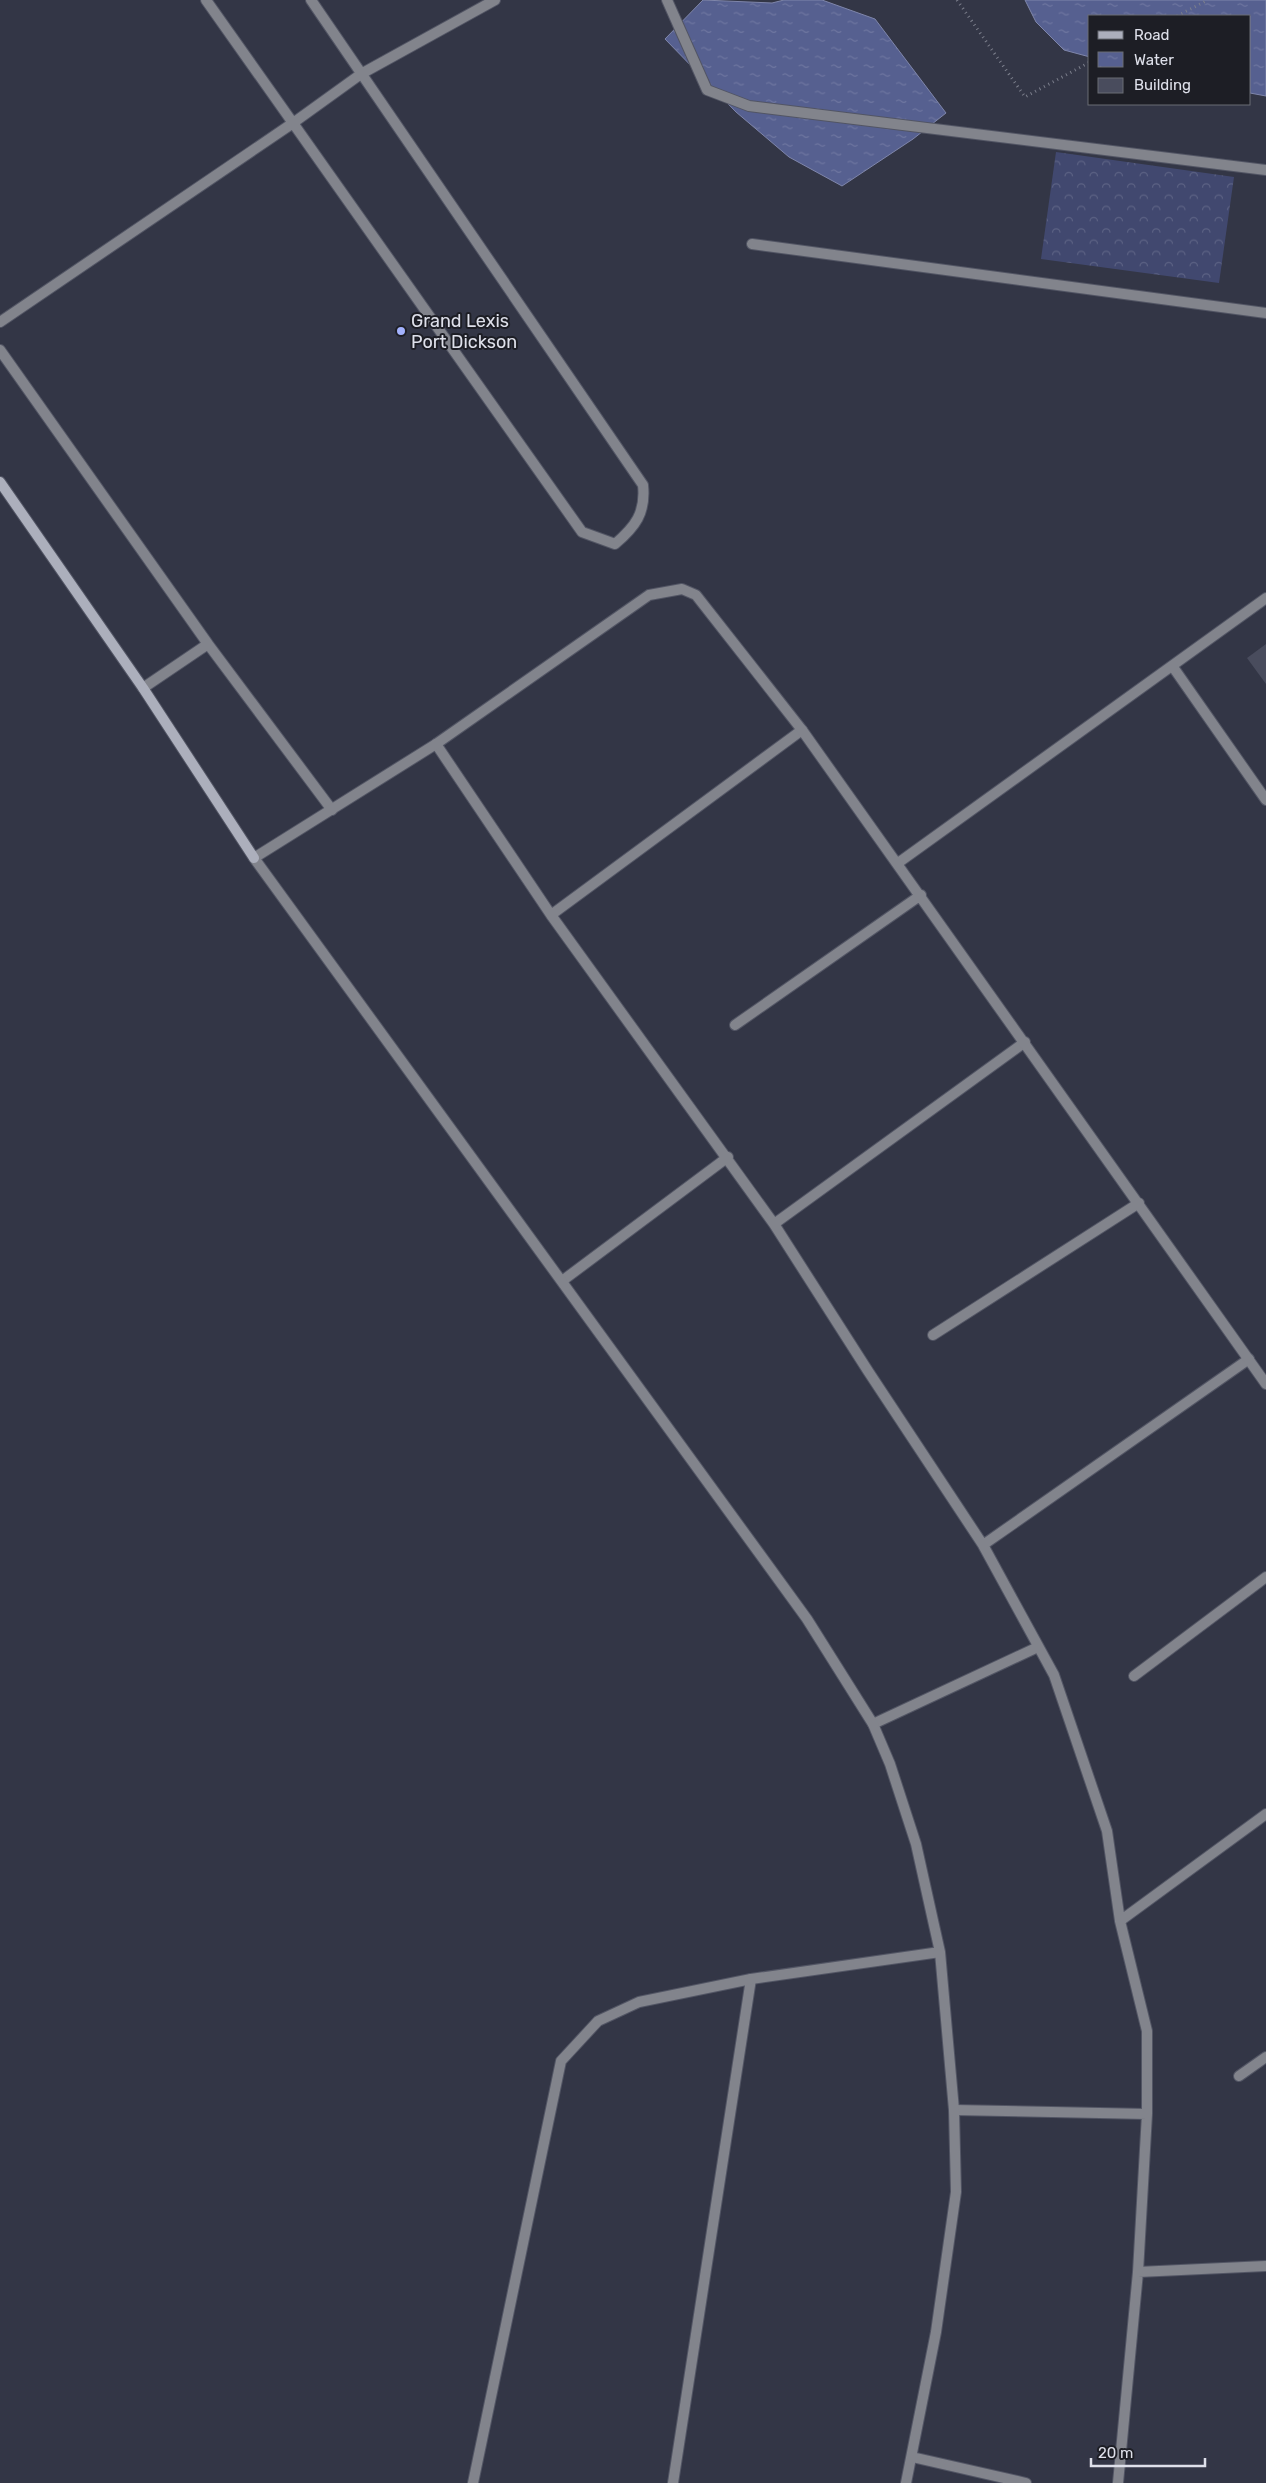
<svg xmlns="http://www.w3.org/2000/svg" width="1266" height="2483" font-family="Rubik,sans-serif">
  <style>
    .forest { fill: url(#forest-crowns) }
    .water { fill: url(#water-ripples); stroke: #7f86ab }
    .building { fill: #494c5d }
    .lines { fill: none; stroke-linecap: round; stroke-linejoin: round }
    .lane-casing { stroke: #525564; stroke-width: 12 }
    .street-casing { stroke: #525564; stroke-width: 12 }
    .secondary-casing { stroke: #525564; stroke-width: 12 }
    .path { stroke: #7c7f8c; stroke-width: 3; stroke-dasharray: 1 4; stroke-linecap: butt }
    .lane { stroke: #82848c; stroke-width: 10 }
    .street { stroke: #82848c; stroke-width: 10 }
    .secondary { stroke: #acafbc; stroke-width: 10 }
    .poi-dot { fill: #a3b2fd; stroke: #1d1e25; stroke-width: 2 }
    .labels { text-anchor: middle; stroke-width: 4; stroke-linejoin: round; paint-order: stroke }
    .poi-label { font-size: 18px; fill: #dee0ea; stroke: #1d1e25; text-anchor: start }
  </style>
  <defs>
    <pattern id="forest-crowns" width="20" height="18" patternUnits="userSpaceOnUse" patternTransform="scale(1.25)"><rect width="20" height="18" fill="#41486f"/><path d="M2 6a3 3 0 1 1 6 0M12 15a3 3 0 1 1 6 0" fill="none" stroke="#5c6284"/></pattern>
    <pattern id="water-ripples" width="26" height="14" patternUnits="userSpaceOnUse" patternTransform="scale(1.25)"><rect width="26" height="14" fill="#566090"/><path d="M2 4q2-2 4 0t4 0M15 11q2-2 4 0t4 0" fill="none" stroke="#6e76a0"/></pattern>
  </defs>
  <rect width="100%" height="100%" fill="#333646"/>
  <path class="forest" d="M1056,152L1234,177L1219,283L1041,259Z"/>
  <path class="water" d="M703,0L772,3L784,0H822L875,19L946,113L913,139L842,186L789,157L736,112L665,39Z
    M1025,0H1266V96L1250,93V16H1090V57L1064,50L1036,22Z"/>
  <path class="building" d="M1266,644V684L1247,658Z"/>
  <g class="lines">
    <defs>
      <path id="lane" d="M206,0L582,532L615,544C635,527 646,513 643,485L311,0
        M667,0L707,90L749,106L1266,170
        M752,244L1266,313
        M0,322L293,123L361,74L495,0
        M0,350L208,644L332,810
        M143,688L208,644
        M436,744L551,915L774,1224L868,1371L983,1545L1054,1675L1107,1831L1120,1921L1147,2031V2114L1138,2272L1118,2483
        M551,915L802,730
        M774,1224L1025,1042
        M562,1281L728,1157
        M983,1545L1249,1359
        M873,1724L1038,1647
        M1120,1921L1266,1814
        M954,2110L1147,2114
        M1138,2272L1266,2266
        M673,2483L751,1979"/>
      <path id="street" d="M1173,667L1266,800
        M898,863L1266,598
        M735,1025L921,895
        M933,1335L1139,1203
        M1134,1676L1266,1577
        M1239,2076L1266,2057
        M912,2457L1026,2483
        M473,2483L561,2061L598,2021L639,2002L751,1979L940,1952
        M906,2483L936,2332L956,2192L954,2110L940,1952L916,1844L890,1764L873,1724L807,1619L254,858L436,744L649,595L682,589L696,595L802,730L1266,1384"/>
      <path id="secondary" d="M0,482L143,688L254,858"/>
    </defs>
    <use href="#lane" class="lane-casing"/>
    <use href="#street" class="street-casing"/>
    <use href="#secondary" class="secondary-casing"/>
    <path class="path" d="M957,0L1025,97L1090,62
      M1177,16L1208,0"/>
    <use href="#lane" class="lane"/>
    <use href="#street" class="street"/>
    <use href="#secondary" class="secondary"/>
  </g>
  <circle class="poi-dot" cx="401" cy="331" r="5"/>
  <g class="labels">
    <g class="poi-label">
      <text x="411" y="327">Grand Lexis<tspan x="411" dy="21">Port Dickson</tspan></text>
    </g>
  </g>
  <rect x="1088" y="15" width="162" height="90" fill="#1d1e25" stroke="#6a6c74"/>
  <rect x="1098" y="31" width="25" height="8" fill="#acafbc" stroke="#6a6c74"/>
  <text x="1134" y="40" font-size="15" fill="#dee0ea">Road</text>
  <rect x="1098" y="52" width="25" height="15" fill="url(#water-ripples)" stroke="#6a6c74"/>
  <text x="1134" y="65" font-size="15" fill="#dee0ea">Water</text>
  <rect x="1098" y="78" width="25" height="15" fill="#494c5d" stroke="#6a6c74"/>
  <text x="1134" y="90" font-size="15" fill="#dee0ea">Building</text>
  <path d="M1091 2458v8h114v-8" fill="none" stroke="#dee0ea" stroke-width="2.5"/>
  <text x="1098" y="2458" font-size="15" fill="#dee0ea" stroke="#1d1e25" stroke-width="4" paint-order="stroke">20 m</text>
</svg>
